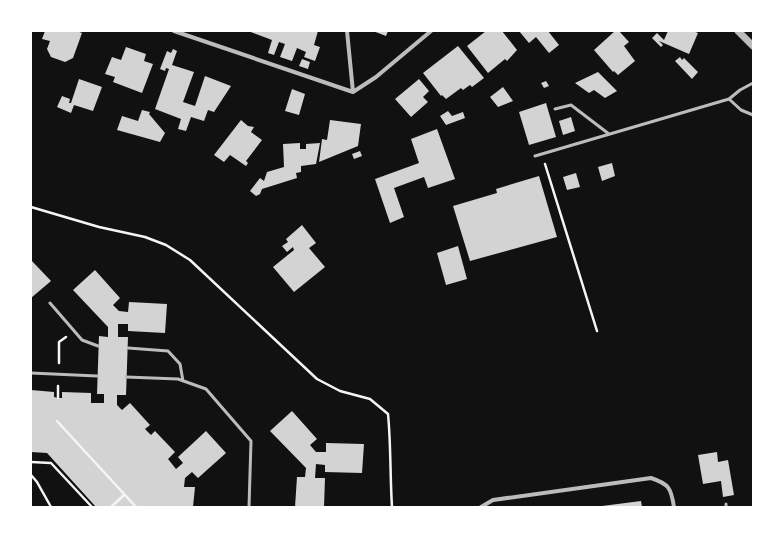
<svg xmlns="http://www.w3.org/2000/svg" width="784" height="538" font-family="Barlow,sans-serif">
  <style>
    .building { fill: #d3d3d3 }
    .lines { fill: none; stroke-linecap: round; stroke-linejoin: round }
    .path { stroke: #f5f5f5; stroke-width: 2.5 }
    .service { stroke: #bcbcbc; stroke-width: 3 }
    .minor { stroke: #bcbcbc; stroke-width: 4 }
    .tertiary { stroke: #bcbcbc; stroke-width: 7 }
  </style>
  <rect width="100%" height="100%" fill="#111"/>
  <path class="building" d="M45,31H77L82,33L73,58L65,62L51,57L47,49L50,41L42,39Z
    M248,31H318L314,45L320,47L315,61L304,57L306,52L297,48L292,61L280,57L285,44L279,42L274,55L268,53L272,40Z
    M373,31H388L386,36Z
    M486,31H502L517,50L507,61L505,59L488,73L467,46Z
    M519,31H548L559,45L549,53L536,37L529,43Z
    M615,31H619L629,42L624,46L635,61L618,75L614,71L613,72L594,50Z
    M668,31H693L698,33L689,54L659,41L663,45L661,47L652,38L657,33L664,40Z
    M458,46L484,78L472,87L470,85L463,90L461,88L446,99L442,95L441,96L423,73Z
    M126,47L146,54L144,61L153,64L142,93L113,82L115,77L105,74L112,57L121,60Z
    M173,49L177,51L172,65L194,72L183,102L195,106L205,76L231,86L214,112L208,110L204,121L191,117L186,131L178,129L181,119L155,109L169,69L166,68L165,71L160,69L167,51L171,53Z
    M680,57L682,60L684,58L698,72L692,79L675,61Z
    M302,59L310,62L308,69L299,66Z
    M598,72L617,91L605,98L594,90L589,93L575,83Z
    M79,79L102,87L93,111L74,105L71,113L57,107L62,96L70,99L69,103H71Z
    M419,79L429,91L423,97L428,102L411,117L395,99Z
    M546,81L549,86L544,88L541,83Z
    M503,87L513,101L498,107L490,97Z
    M292,89L305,94L299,115L285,111Z
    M546,103L556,137L529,145L519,112Z
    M142,110L150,112L149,114L165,133L160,142L117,130L122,116L138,121Z
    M448,111L452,116L463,112L465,118L446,125L440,116Z
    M571,117L575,131L563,135L559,121Z
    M241,120L248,126L254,127L251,132L262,140L246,161L248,163L246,166L230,155L224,162L214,155Z
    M330,120L361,124L358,146L319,162L322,139L327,140Z
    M437,129L455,179L428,188L424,177L394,188L404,217L390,223L375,179L419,163L411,139Z
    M300,143V149H306V144L320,143L316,164L301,166V172L296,173L297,178L262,189L260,194L256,196L250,191L260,178L264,181L267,172L284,167L283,144Z
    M360,151L362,156L354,159L352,154Z
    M612,163L615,176L602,181L598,167Z
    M576,173L580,187L567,190L563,177Z
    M539,176L557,237L470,261L453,206L497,193L496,189Z
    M302,225L316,243L309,248L325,267L294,292L273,267L294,250L293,247L287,252L282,246L288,242L286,239Z
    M458,246L467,279L446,285L437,253Z
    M31,260L51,281L31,298Z
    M95,270L120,298L113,305L119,311L128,312L129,302L167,304L165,333L128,331V324H118V337H128L126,395H117V405L122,410L130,403L150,425L145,429L151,435L155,431L175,452L168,459L176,469L183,463L178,457L206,431L226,453L198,478L192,472L185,478L184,487H195L193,507H96L47,453L31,452V390L54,392V397L58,398H62V392L91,393V403H104V394H97L99,336L108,337V327L73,290Z
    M292,411L317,439L310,445L316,452H326V443L364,444L362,473L325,472V465L316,464L315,478H325L324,507H295L297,477H305L306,468L270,431Z
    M717,452L718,462L728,460L734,495L723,497L721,481L703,484L698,455Z
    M641,501L642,507H602V506Z"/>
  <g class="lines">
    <path class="path" d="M545,164L597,331
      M31,207L99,227L145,237L166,245L190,260L317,379L340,391L370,399L388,414C391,445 390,476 392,507
      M59,363V342L66,337
      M58,398V386
      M57,421L136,507
      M31,462L51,463L92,507
      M31,475L37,482L51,507
      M111,507L124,495"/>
    <path class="service" d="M729,99L741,110L753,115
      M555,109L571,105L609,134
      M535,156L729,99L740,90L753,83
      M50,303L82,340L98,346
      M128,348L168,351L180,364L183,381
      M31,373L97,376
      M126,377L178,379L206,389L251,441L249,507
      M726,504V507"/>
    <path class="minor" d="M174,31L353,92
      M347,31L353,92
      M353,92L376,77L431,31
      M481,507L493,500L651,478C669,484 671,488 674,507"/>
    <path class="tertiary" d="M738,31L753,46"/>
  </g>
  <rect width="784" height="538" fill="none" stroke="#ffffff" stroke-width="64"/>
</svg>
